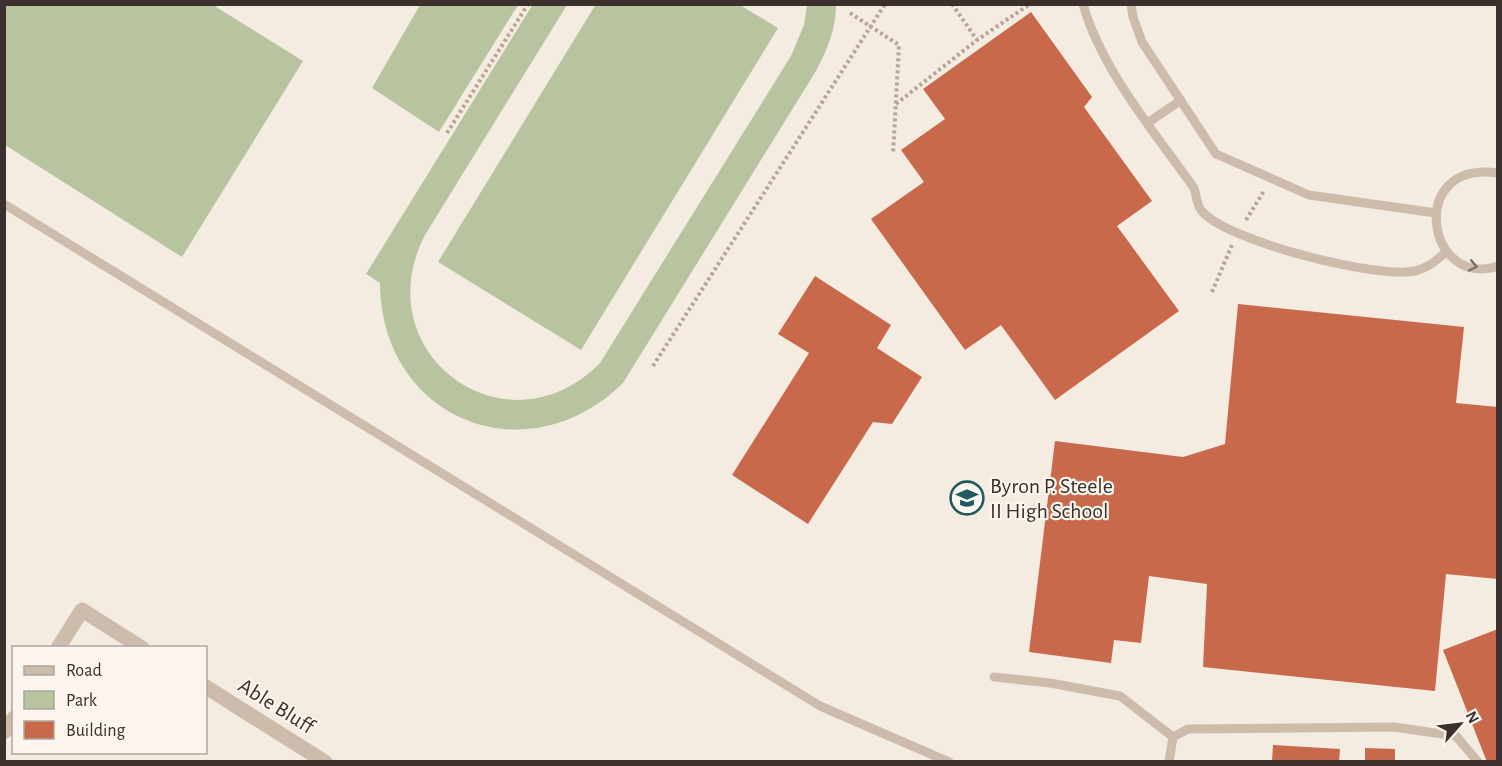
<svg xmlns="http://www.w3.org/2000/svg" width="1502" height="766" font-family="'Alegreya Sans',sans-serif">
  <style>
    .green { fill: #b8c4a0 }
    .building { fill: #c8694b }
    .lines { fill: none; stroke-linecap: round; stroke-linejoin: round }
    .path { stroke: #b9a596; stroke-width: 4; stroke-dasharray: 3 3; stroke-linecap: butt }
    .lane { stroke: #cdbbac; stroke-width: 9 }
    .street { stroke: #cdbbac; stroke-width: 15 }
    .oneway { stroke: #7d6f65 }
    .labels { text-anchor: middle; stroke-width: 4.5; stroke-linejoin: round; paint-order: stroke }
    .poi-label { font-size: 22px; fill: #3b302b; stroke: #fbf5ee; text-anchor: start }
    .street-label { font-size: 22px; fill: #3b302b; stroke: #fbf5ee }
  </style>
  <rect width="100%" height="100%" fill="#f4ebe1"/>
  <path class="green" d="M533,4L567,5L425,235C364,353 506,458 600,363L791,56L804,25L807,5H836C836,29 827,50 816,71L623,383C526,478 381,419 380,283L366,274Z
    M596,4L740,5L778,28L581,350L438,262Z
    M4,5H213L303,61L182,257L5,145Z
    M420,5H518L439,132L372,88Z"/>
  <path class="building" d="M1031,12L1092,97L1084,107L1152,201L1117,226L1179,311L1055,400L1001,325L965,350L871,219L924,182L901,150L945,119L923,89Z
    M815,276L891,325L877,348L922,377L892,424L873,422L808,524L732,475L809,353L778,334Z
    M1238,304L1464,327L1456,403L1498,407V579L1446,574L1435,691L1203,667L1207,584L1149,576L1141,643L1114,640L1111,663L1029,652L1055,441L1183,457L1225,444Z
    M1498,629V762H1487L1443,650Z
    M1273,745L1340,749L1339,762H1272Z
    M1365,748L1395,749V762H1365Z"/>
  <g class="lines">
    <path class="path" d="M952,4L977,40
      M850,13L899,45L893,154
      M896,104L977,40L1030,4
      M447,133L528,4
      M1246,220L1264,191
      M1212,292L1232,245
      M653,366L885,4"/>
    <path class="lane" d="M1083,4C1101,69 1155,133 1194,188C1196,194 1197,205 1201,210C1224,241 1378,279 1415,271C1428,268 1437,260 1446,252
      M1131,4L1133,17L1142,42L1216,154L1309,195L1436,213
      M1149,122L1181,100
      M1498,173C1406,159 1426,290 1498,266
      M4,204L820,706L949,762
      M994,677L1050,683L1120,696L1173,737
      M1169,762L1173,737L1188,729L1394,727L1456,736L1478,762"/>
    <path class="street" d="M58,648L82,610L142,648
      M206,687L325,762
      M4,732L14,718"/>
  </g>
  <defs><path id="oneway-chevron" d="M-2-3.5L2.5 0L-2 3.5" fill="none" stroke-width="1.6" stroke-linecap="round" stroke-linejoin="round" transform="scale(1.5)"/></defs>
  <use class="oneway" href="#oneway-chevron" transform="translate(1473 266) rotate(12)"/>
  <defs>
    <symbol id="school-ring" viewBox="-11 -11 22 22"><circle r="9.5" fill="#fbf5ee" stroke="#1f5a5e" stroke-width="1.5"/><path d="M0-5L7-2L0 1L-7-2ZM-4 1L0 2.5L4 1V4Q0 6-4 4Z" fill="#1f5a5e"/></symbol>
  </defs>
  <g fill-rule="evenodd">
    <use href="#school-ring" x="948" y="479" width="38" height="38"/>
  </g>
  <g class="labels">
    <g class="poi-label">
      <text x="990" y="493">Byron P. Steele<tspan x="990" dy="25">II High School</tspan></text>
    </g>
    <g class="street-label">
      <text transform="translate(277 705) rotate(32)" y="8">Able Bluff</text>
    </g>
  </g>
  <rect width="1502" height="766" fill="none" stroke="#3b302b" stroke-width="12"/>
  <rect x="12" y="646" width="195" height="108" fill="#fbf5ee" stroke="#aea6a0" stroke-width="1.5"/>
  <rect x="24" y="666" width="30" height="9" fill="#cdbbac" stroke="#aea6a0" stroke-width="1.5"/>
  <text x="66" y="676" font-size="18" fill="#3b302b">Road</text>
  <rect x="24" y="691" width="30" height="18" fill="#b8c4a0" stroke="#aea6a0" stroke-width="1.5"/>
  <text x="66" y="706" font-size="18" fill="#3b302b">Park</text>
  <rect x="24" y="721" width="30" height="18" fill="#c8694b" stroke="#aea6a0" stroke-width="1.5"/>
  <text x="66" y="736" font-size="18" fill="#3b302b">Building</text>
  <g transform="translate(1460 724) rotate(62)" stroke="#fbf5ee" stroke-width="4.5" paint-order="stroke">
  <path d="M0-4.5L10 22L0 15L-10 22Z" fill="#3b302b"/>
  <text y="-9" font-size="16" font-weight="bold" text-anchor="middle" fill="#3b302b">N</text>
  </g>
</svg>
